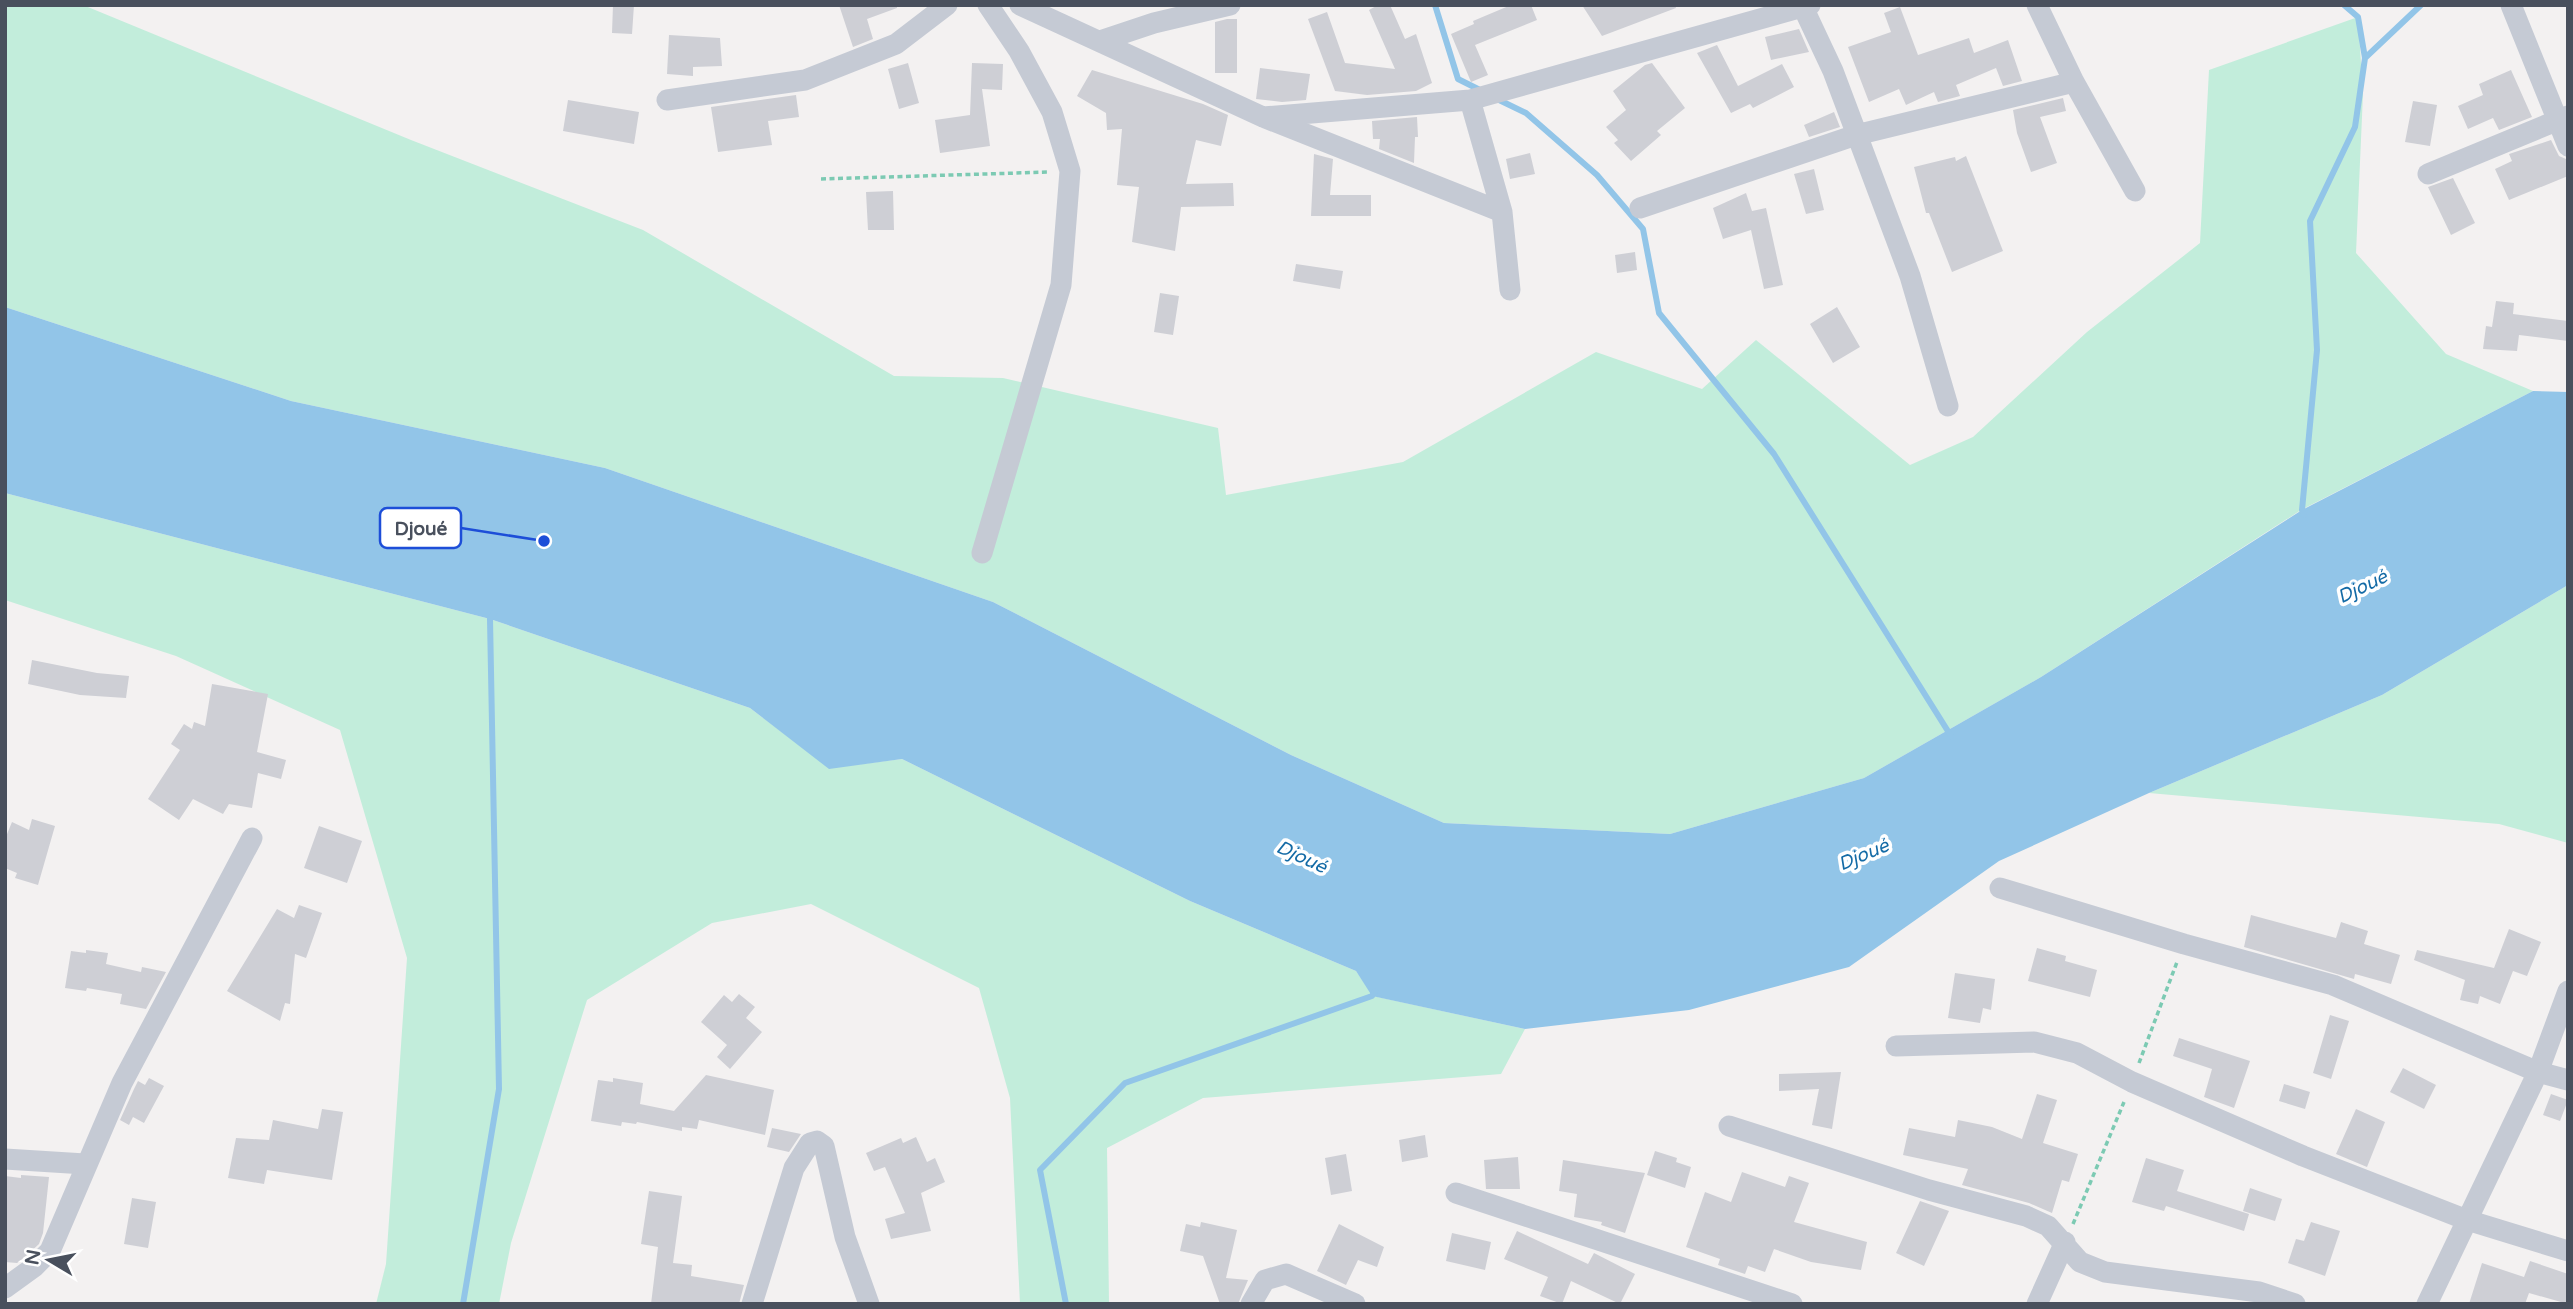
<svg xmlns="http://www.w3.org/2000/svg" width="2573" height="1309" font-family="'Varela Round',sans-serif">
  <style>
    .green { fill: #c2eddb }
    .water { fill: #92c5e8 }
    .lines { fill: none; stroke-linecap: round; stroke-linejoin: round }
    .stream { stroke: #92c5e8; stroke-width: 6 }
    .building { fill: #cecfd5 }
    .path { stroke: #7ccab3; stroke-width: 3.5; stroke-dasharray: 5 3.5; stroke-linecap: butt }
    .street { stroke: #c5cad4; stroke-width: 21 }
    .labels { text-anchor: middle; stroke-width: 7; stroke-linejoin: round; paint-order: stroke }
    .water-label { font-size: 19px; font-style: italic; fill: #146ba6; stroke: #fff }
    .leader { fill: none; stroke: #1d4ed8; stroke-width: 2.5 }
    .callout-dot { fill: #1d4ed8; stroke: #fff; stroke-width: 2.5 }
    .callout { fill: #fff; stroke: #1d4ed8; stroke-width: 2.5 }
    .callout-label { font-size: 19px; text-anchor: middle; font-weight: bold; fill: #49505d }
  </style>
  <rect width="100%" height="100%" fill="#f3f1f1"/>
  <path class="green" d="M5,5H83L411,140L643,230L894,376L1003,378L1218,428L1226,495L1403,462L1596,352L1702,389L1756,340L1910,465L1973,437L2087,332L2200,243L2209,70L2358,17L2363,94L2356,253L2446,354L2533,391L2301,510L2041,677L1864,778L1670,834L1444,823L1291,755L993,602L605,468L291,401L5,307Z
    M5,493L490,619L750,708L829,768L902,759L1190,901L1356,971L1373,996L1525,1029L1501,1074L1203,1098L1107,1148L1109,1304H1020L1010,1098L979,988L811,904L712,923L587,1000L511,1243L499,1304H376L386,1264L407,958L340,730L176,656L5,600Z
    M2568,585V843L2499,824L2149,793L2382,695Z"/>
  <path class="water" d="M5,307L291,401L605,468L993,602L1291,755L1444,823L1670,834L1864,778L2041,677L2302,510L2533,391L2568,392V585L2382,695L2149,793L1999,861L1849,967L1689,1010L1525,1029L1372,996L1356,971L1190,901L902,759L829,769L750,708L490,619L5,493Z"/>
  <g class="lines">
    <path class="stream" d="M1435,5L1458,79L1482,91
      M2365,58L2421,5
      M1497,99L1526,113L1597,175L1643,229L1659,313L1774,454L1951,736
      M2304,515L2302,510L2317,350L2310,221L2355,127L2365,58L2358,17L2344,5
      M463,1304L499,1089L490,619L494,613
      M1066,1304L1040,1170L1125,1083L1372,996L1375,991"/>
  </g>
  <path class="building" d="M613,5H634L632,34L612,33Z
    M839,5H897V8L867,19L873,39L853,47Z
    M1378,5H1390L1405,39L1416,34L1432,83L1416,91L1367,95L1335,91L1308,19L1327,12L1345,63L1395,69L1369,10Z
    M1511,5H1531L1537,20L1475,45L1488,75L1471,82L1451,34L1474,24L1473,21Z
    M1582,5H1675L1676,8L1602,36Z
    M1900,7L1918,55L1969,38L1974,53L2008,40L2022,81L2003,86L1996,68L1956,85L1960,96L1938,102L1934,92L1906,105L1899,89L1869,102L1848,47L1891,32L1884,13Z
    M1227,19H1237V73H1215V22Z
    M1799,29L1809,52L1771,60L1765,37Z
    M669,35L720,38L722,66L693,67V76L667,74Z
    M1717,45L1738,86L1782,64L1794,87L1753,108L1750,104L1731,113L1697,53Z
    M908,63L919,103L899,109L888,69Z
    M972,63L1003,64L1002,90L982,89L990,146L940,153L935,120L970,115Z
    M1652,63L1685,108L1657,131L1661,135L1631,161L1614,143L1618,140L1606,127L1626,110L1613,91L1645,65Z
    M1260,68L1310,74L1306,100L1282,102L1256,99Z
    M1092,70L1203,104L1228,115L1221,146L1196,140L1186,184L1233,183L1234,206L1181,207L1175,251L1132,242L1139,187L1117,185L1122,129L1107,130L1106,113L1077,96Z
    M2511,70L2532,117L2499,130L2493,118L2468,129L2458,106L2483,95L2479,84Z
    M796,95L799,117L768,121L772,145L718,152L711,107Z
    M2063,98L2066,111L2040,117L2057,163L2031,172L2017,133L2013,110Z
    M568,100L639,112L634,144L563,131Z
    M2413,101L2437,105L2430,146L2405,142Z
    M1834,112L1840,127L1809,137L1804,125Z
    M1417,117L1418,137H1415L1414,163L1379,149L1380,139H1373L1372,121Z
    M2551,140L2559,156L2566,159L2568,176L2509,200L2495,169L2512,161L2509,154Z
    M1530,153L1535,174L1510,179L1506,159Z
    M1314,154L1333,159L1330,195H1371V216H1311Z
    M1966,156L2003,251L1952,272L1929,213H1926L1914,167L1955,157L1956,161Z
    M1814,169L1824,210L1806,214L1794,174Z
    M2453,178L2475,223L2451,235L2428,187Z
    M893,191L894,230H868L866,192Z
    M1746,193L1752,211L1766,208L1783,285L1764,289L1751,230L1723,239L1713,208Z
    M1635,252L1637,270L1617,273L1615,255Z
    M1296,264L1343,271L1340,289L1293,281Z
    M1160,293L1179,296L1173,335L1154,332Z
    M2496,301L2514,303L2513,314L2568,321V341L2519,335L2517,351L2483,349L2486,326L2492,327Z
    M1837,307L1860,347L1833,363L1810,324Z
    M32,660L97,673L129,676L126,698L80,695L28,684Z
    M212,684L268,694L257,752L286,760L281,779L258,773L252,808L229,804L223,814L193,799L179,820L148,799L180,750L171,744L184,724L192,729L194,722L205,726Z
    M32,819L55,826L38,885L15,878L17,873L5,868V839L12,822L29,830Z
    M319,826L362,841L347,883L304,868Z
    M299,905L322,913L306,958L295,954L290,1004L285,1003L280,1021L227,991L277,909L294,918Z
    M2251,915L2336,938L2341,922L2368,931L2364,944L2400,955L2391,984L2355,974L2354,979L2244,947Z
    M2509,929L2541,942L2527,976L2513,971L2500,1004L2480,996L2478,1004L2460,1000L2465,980L2414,960L2417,950L2494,968Z
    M2037,948L2066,956L2065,961L2097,970L2090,997L2028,981Z
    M86,950L108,953L106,964L141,972L142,967L166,972L146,1009L120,1004L122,994L87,988L86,991L65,988L71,951L86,953Z
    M1955,973L1995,979L1991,1010L1983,1008L1980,1023L1948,1018Z
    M739,994L755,1007L746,1018L762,1032L730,1069L717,1057L727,1045L701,1022L724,995L732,1002Z
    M2330,1015L2349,1021L2331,1079L2313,1073Z
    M2179,1038L2250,1061L2234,1108L2204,1097L2212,1069L2173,1056Z
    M2403,1068L2436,1085L2424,1109L2390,1092Z
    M1841,1072L1832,1129L1812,1125L1819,1089L1779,1091V1074Z
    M706,1075L774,1090L765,1135L699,1120L697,1129L682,1127V1131L637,1122L636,1124L622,1122L621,1126L591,1121L598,1080L613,1082V1078L643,1083L640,1104L674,1111Z
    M149,1078L164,1086L144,1123L133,1117L129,1125L120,1120L134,1089L138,1081L145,1085Z
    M2284,1084L2310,1092L2305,1109L2279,1101Z
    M2037,1094L2057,1100L2043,1143L2078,1154L2069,1182L2062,1180L2052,1213L2029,1203L1962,1185L1968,1169L1903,1155L1909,1128L1955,1137L1958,1120L1992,1127L2022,1139Z
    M2551,1094L2568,1100L2560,1121L2543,1115Z
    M322,1109L343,1112L332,1180L267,1170L264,1184L228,1178L236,1138L269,1140L273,1120L318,1129Z
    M2356,1109L2385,1122L2367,1167L2336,1154Z
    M772,1128L801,1134L789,1152L767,1147Z
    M1425,1135L1428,1157L1402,1162L1399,1140Z
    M916,1137L927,1162L935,1158L945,1182L921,1193L931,1231L891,1239L885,1219L905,1213L885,1167L874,1171L866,1153L901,1138L903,1143Z
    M1655,1151L1677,1158L1676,1162L1691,1167L1685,1188L1647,1175Z
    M1346,1154L1352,1191L1331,1195L1325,1158Z
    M1518,1157L1520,1189H1486L1484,1160Z
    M2146,1158L2184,1170L2177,1191L2249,1214L2244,1231L2166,1206L2164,1211L2132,1202Z
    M1563,1160L1645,1173L1625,1233L1601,1225L1602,1222L1574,1217L1577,1194L1559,1191Z
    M1742,1172L1785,1187L1789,1176L1809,1183L1794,1222L1867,1242L1861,1270L1811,1262L1774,1249L1765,1272L1748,1266L1745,1274L1718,1265L1720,1259L1686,1247L1705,1192L1731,1202Z
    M21,1175L49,1177L43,1233L39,1244L25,1257L17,1263L5,1262V1176L21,1178Z
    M2250,1188L2282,1199L2275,1221L2243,1211Z
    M649,1191L682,1196L673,1263L692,1265L691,1276L744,1285L739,1304H651L658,1247L641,1244Z
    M132,1198L156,1202L148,1248L124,1244Z
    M1920,1201L1949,1211L1924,1266L1896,1253Z
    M1201,1222L1237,1230L1226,1278L1248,1280L1238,1304H1220L1203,1256L1180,1251L1186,1224L1200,1227Z
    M2311,1222L2340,1231L2325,1276L2288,1263L2296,1239L2304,1241Z
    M1339,1224L1384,1247L1377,1267L1358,1260L1346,1285L1317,1271Z
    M1517,1231L1588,1264L1594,1253L1635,1274L1620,1304L1571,1281L1562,1304L1540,1296L1548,1277L1504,1259Z
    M1452,1233L1491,1242L1485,1270L1446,1261Z
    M2530,1261L2568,1274V1304L2529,1293L2525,1304H2469L2482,1263L2524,1277Z"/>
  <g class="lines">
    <path class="path" d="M821,179L1050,172
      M2139,1063L2177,962
      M2073,1224L2124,1102"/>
    <path class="street" d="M1020,5L1263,117L1502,212
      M1802,5L1833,71L1910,276L1948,406
      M2037,5L2074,82L2135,191
      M2511,5L2568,146
      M1100,41L1154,23L1230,5
      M667,100L805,80L896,44L947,5
      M1470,100L1502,212L1510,290
      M1263,117L1470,100L1810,5
      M2428,174L2568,116
      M1640,208L1856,135L2074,82
      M982,553L1061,285L1070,171L1052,112L1019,51L988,5
      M2000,888L2184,944L2333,985L2538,1072L2568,1080
      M1896,1046L2034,1042L2077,1053L2132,1082L2303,1156L2467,1220L2568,1251
      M1729,1126L1929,1190L2026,1216L2048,1226L2080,1262L2105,1272L2259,1292L2295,1304
      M5,1159L85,1164
      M1456,1193L1792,1304
      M5,1288L34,1267L50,1251L122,1083L252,838
      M752,1304L794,1168L810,1143L817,1141L824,1146L845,1237L869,1304
      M1251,1304L1265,1280L1286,1274L1355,1304
      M2037,1304L2065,1242
      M2427,1304L2538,1072L2568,991"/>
  </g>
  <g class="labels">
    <g class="water-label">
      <text transform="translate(2362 586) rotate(-26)" y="7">Djoué</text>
      <text transform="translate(1863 854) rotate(-23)" y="7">Djoué</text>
      <text transform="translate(1302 856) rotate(25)" y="7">Djoué</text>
    </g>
  </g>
  <path class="leader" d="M544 541L461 528"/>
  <circle class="callout-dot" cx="544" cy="541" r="7"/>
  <rect class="callout" x="380" y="508" width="81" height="40" rx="7"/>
  <g class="callout-label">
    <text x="421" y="535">Djoué</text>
  </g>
  <rect width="2573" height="1309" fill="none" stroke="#49505d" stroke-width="14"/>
  <g transform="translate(49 1260) rotate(280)" stroke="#ffffff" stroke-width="5" paint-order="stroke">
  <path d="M0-5L12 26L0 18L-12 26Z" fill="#49505d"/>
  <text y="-10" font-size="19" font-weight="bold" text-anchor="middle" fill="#49505d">N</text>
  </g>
</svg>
